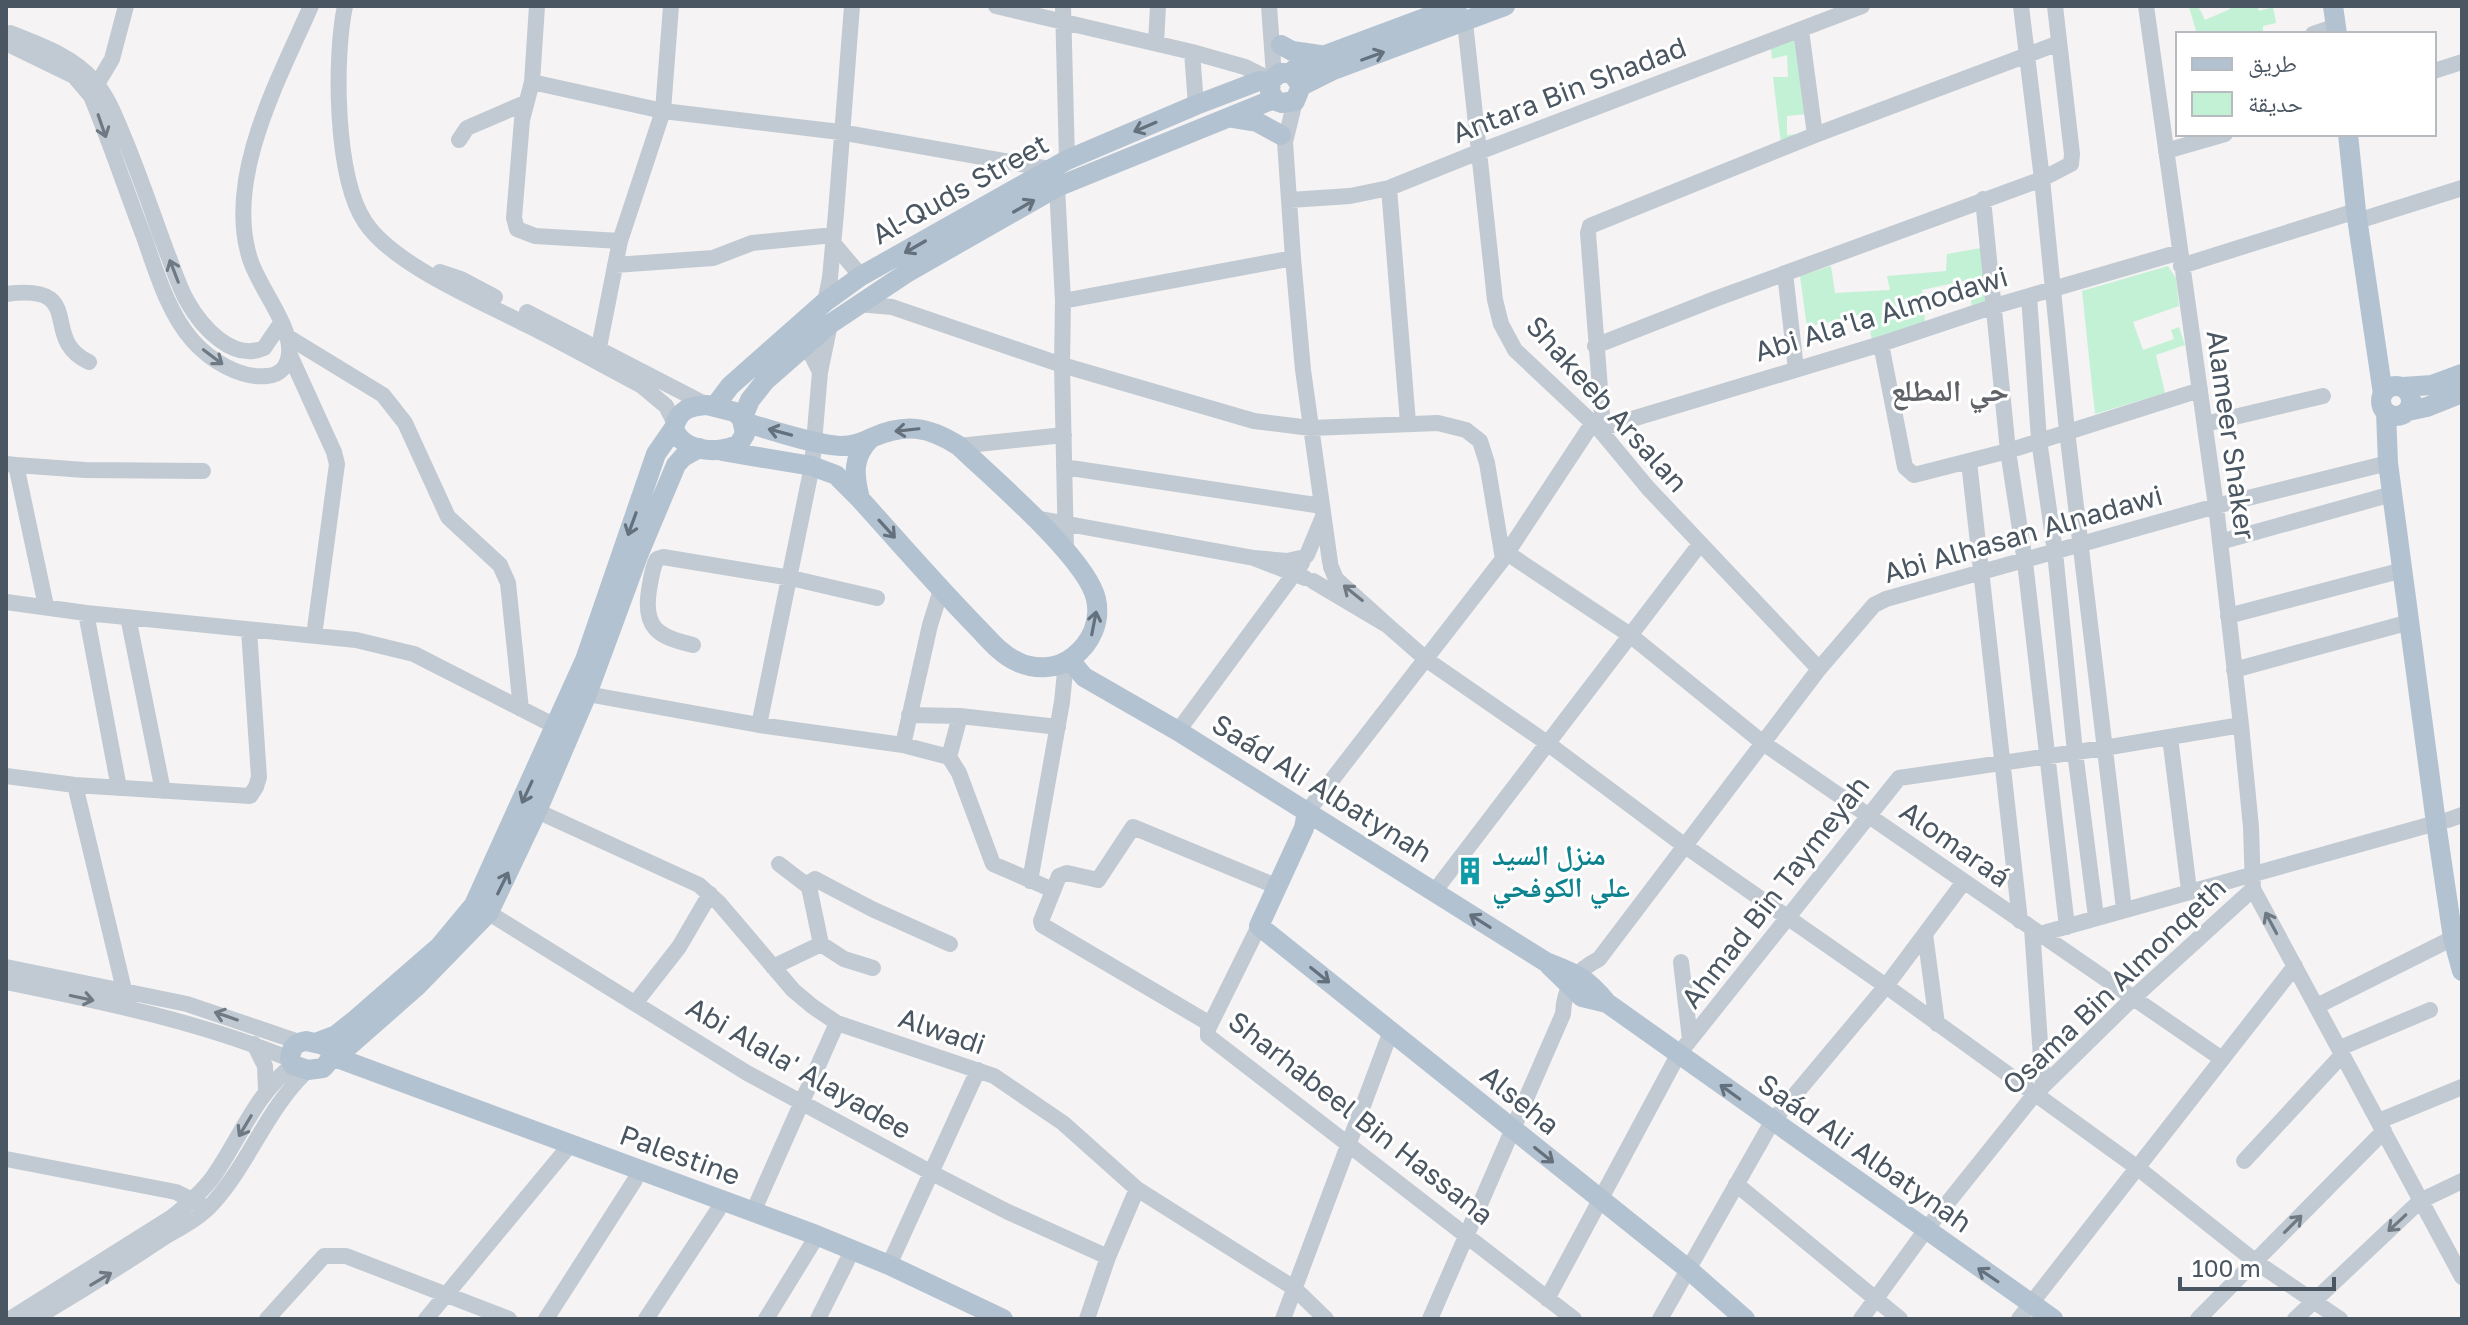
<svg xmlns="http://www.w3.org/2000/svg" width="2468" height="1325" font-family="'Golos Text','Noto Naskh Arabic',sans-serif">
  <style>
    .green { fill: #c3f1d5 }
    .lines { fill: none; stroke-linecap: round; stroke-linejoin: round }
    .minor { stroke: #c1cad2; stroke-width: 16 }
    .major { stroke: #b3c2d1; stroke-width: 20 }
    .oneway { stroke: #64717d }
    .oneway2 { stroke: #6e7983 }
    .labels { text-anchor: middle; stroke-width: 6; stroke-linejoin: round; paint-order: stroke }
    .street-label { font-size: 28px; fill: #4a5661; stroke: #fff }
    .culture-label { font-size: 28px; font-weight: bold; fill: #0d838f; stroke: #fff; text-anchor: start }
    .neighbourhood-label { font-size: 30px; font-weight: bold; fill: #5f6368; stroke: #fff }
  </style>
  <rect width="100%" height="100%" fill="#f5f3f3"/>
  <path class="green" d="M2198,6L2205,20L2230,9L2229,6H2257L2259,11L2273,7L2276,23L2263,26V34H2197L2189,7Z
    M1800,37L1808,114L1787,116V135L1808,133L1781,144L1773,77H1788L1787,55L1772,59L1771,49Z
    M1981,248L1987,302L1972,307L1968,280L1922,290L1925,322L1872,341L1867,313L1807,327L1800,276L1831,266L1835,293L1890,290L1887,276L1946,271L1947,254Z
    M2168,266L2176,278L2179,306L2133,322L2143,350L2174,339L2171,330L2179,327L2185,345L2156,355L2165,393L2095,414L2082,291Z"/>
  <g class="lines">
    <path class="minor" d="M345,6C334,58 335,177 365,222C393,265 483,302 529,326C567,345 604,366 642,386L666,406L675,424
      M537,6L532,82L522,120L514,218L517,229L535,236L620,241
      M996,6L1192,52L1245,67L1271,80
      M1063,6L1067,160
      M1269,6L1274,76
      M2021,6L2042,179L2067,431L2124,909
      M2146,6L2216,506L2241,725L2251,827L2253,889
      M1465,22L1495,300L1501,324L1515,350L1599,429L1648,488L1819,669
      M1801,30L1815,135
      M10,33C40,45 73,56 94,81C108,97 115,116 123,135C139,173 152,212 166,250C173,267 178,285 187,301C201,326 232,362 264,348L281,323
      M2313,34L2336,26
      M6,43L74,76L91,96C110,142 126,190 144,237C156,271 168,313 193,341C210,360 240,379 267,376C280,375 288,366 289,353C292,326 258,286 250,259C224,178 279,79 311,6
      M1156,43L1158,6
      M1192,52L1196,105
      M2434,71L2462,62
      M532,82L663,111L840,132L1050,169
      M93,91L112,59L126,6
      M1295,101L1285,142L1293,258L1303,370L1330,562
      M459,140L467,128L525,103
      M2166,151L2225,134
      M1057,187L1063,301L1062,365L1066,550
      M1389,188L1408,423
      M1983,199L2008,451L2025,562L2067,927
      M1290,200L1350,196L1389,188L1481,151L1862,6
      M2367,218L2462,188
      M833,243L861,276
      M615,265L713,258L752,243L834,235
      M2181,266L2356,211
      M440,272L461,279L495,297
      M1785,273L1796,369
      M6,294C89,283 38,339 89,362
      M2029,296L2039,440L2055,552L2075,752L2096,917
      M1063,301L1293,258
      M825,302L830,278L836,213L852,6
      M857,304L892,307L1062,365L1254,421L1311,428L1438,423L1466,430L1480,441L1487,463L1503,559
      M527,312L707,405
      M288,337L383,395L405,423L448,517L500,565L508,583L521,709
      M1881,344L1905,467L1914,475L2008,451L2200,390
      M1595,346L1715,299L2042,179L2071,164L2072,154L2055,6
      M803,348L812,356L820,372L830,324
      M289,353L334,452L337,464L314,636
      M592,359L599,347L620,241L663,111L671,6
      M2205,424L2323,396
      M1603,427L1588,233L1590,226L1815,135L2059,43
      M1599,429L1881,344L1995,306L2180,252
      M959,446L1064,435
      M1969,462L2020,921
      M6,464L16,465L46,606
      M16,465L85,470L203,471
      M1064,467L1322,506
      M1035,518L1254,558
      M2220,542L2392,494
      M1507,553L1630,635L1763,743L2222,1059
      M1307,555L1322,519
      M1305,578L1254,558L1287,561L1305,557
      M1313,581L1387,625L1336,579L1331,567
      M6,602L86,613L356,640L414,654L557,727
      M86,613L119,788
      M2228,616L2403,570
      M128,617L163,791
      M1387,625L1427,660L1547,743L1685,846L1886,986L2139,1169L2256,1262L2340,1319
      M693,645C658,637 643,628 649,590C651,579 652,568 657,559L663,557L791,578L877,598
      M2234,670L2410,622
      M587,694L759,725L903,745L949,757L959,773L993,864L1053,890
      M909,715L960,716L1058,727
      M759,725L812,466L820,372
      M1178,731L1302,563
      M2170,737L2189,890
      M903,745L930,625L941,590
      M949,757L960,716
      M6,776L75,785L250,796L256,787L259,777L249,630
      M75,785L126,998
      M537,811L699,885L719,903L793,990L812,1006L837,1023L994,1076L1063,1123L1137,1189L1294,1288L1326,1319
      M1307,812L1503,559L1592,424
      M2448,820L2462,815
      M779,864L809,887L821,944
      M1030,881L1062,702L1066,662
      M809,887L810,882L815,879L872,909L950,944
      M2253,889L2462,1277
      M1434,892L1700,544
      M481,908L747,1073L932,1173L1008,1212L1108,1257
      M1259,926L1208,1029V1036L1574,1319
      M2032,928L2043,1086
      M1925,934L1937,1024
      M2040,934L2436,823
      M1681,962L1690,1039
      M6,967L187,1004L299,1042
      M773,967L821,944L844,959L873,968
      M6,982C103,1002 198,1021 290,1059
      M636,1002L679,947L710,894
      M2317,1006L2453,938
      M1210,1024L1042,925L1041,921L1059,876L1067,873L1098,880L1133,827L1278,887
      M254,1044L265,1066L266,1091
      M2340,1048L2430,1010
      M2379,1121L2462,1087
      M6,1159L176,1192L200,1204
      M2244,1161L2343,1054
      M1736,1184L1900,1319
      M753,1212L837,1023
      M889,1265L978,1070
      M1547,1299L1678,1055L1899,778L2104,748L2241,725
      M10,1319L172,1217C187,1205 201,1193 213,1177C239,1140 256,1093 293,1065
      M34,1319C78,1293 121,1266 163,1238C180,1228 200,1218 213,1203C250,1162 267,1108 308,1070
      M267,1319L324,1256H346L509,1319
      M426,1319L570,1145
      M546,1319L635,1180
      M646,1319L718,1210
      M766,1319L812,1244
      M818,1319L848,1259
      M1087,1319L1108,1257L1137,1189
      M1283,1319L1391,1031
      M1430,1319L1563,1014C1564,987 1575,971 1599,959L1819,669L1874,605L1886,599L2216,506L2388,463
      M1660,1319L1772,1122L1886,986L1963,883
      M1861,1319L1925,1231L2034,1095L2132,999L2253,889
      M2019,1319L2295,966
      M2198,1319L2384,1131
      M2295,1319L2420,1201L2462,1181"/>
    <path class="major" d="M2333,6L2337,34
      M1281,45L1292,51L1320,55
      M1290,73L1301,64L1457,6
      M1301,86L1292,73H1280L1271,80L1270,92L1276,101L1282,103L1295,101L1301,86L1331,71L1505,6
      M1232,118L1257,122L1281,135
      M2348,134L2356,211L2383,394
      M2381 401a15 15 0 1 1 30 0a15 15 0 1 1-30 0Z
      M2403,387L2432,385L2462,374
      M707,405L735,412L742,419L745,434L739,444C720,455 681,452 674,428C679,409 690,406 707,405Z
      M715,406L730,386L825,302L861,276L1067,160L1196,105L1259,81L1270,82
      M2408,411L2427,407L2462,393
      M2386,412L2388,463L2436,823L2453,938L2462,971
      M742,419L750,400L765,381L830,324L908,272L1057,187L1274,99
      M744,422C770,430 815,445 841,446C853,446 860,443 871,438C905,423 928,426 959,446C992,478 1087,558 1096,599C1101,622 1091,643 1073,657C1057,670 1033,670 1016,661C1000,654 987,637 975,625C935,584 898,541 860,499C854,475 852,457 870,439
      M722,451L812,466L836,475L860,499
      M1070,660L1084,677L1178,731L1546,962C1575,973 1587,978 1607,1003L2053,1319
      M1307,812L1304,828L1259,926L1688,1269L1745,1319
      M1549,965L1582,997L1607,1003
      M306,1041L324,1045L331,1052L330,1060L323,1068L308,1070L293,1065L290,1059C291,1047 295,1043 306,1041Z
      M318,1042L336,1035L355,1020L440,946L474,905L585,660L656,454L674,428
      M331,1052H338L350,1045L417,986L489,912L537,811L587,694L639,553L676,465L683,457L699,448
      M332,1056L816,1235L889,1265L1003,1319"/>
  </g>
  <defs><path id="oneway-shaft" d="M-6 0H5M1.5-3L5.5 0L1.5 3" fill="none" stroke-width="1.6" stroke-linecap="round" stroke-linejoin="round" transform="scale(2)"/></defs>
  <g class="oneway">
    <use href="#oneway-shaft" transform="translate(1373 56) rotate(-20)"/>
    <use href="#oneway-shaft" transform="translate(1145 127) rotate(157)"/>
    <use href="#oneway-shaft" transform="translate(1024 206) rotate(-30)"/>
    <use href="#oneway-shaft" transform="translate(915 247) rotate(150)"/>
    <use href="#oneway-shaft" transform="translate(907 430) rotate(174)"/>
    <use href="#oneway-shaft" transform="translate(780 432) rotate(-165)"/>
    <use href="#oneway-shaft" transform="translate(632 524) rotate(110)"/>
    <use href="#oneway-shaft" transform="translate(887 529) rotate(48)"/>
    <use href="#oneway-shaft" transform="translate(1094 623) rotate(-79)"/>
    <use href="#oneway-shaft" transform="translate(527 792) rotate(115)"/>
    <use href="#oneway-shaft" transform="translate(503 883) rotate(-64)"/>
    <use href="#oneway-shaft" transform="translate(1480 921) rotate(-148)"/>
    <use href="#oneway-shaft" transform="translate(1320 975) rotate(39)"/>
    <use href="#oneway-shaft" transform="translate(1730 1092) rotate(-144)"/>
    <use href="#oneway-shaft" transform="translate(1544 1155) rotate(39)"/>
    <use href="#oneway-shaft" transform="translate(1988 1275) rotate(-146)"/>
  </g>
  <g class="oneway2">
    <use href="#oneway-shaft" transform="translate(102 126) rotate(71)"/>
    <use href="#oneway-shaft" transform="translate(174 271) rotate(-111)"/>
    <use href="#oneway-shaft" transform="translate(213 357) rotate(37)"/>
    <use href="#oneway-shaft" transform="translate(1353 593) rotate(-141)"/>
    <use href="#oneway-shaft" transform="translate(2271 923) rotate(-118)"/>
    <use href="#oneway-shaft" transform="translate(82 998) rotate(12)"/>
    <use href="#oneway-shaft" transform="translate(226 1016) rotate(-161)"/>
    <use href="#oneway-shaft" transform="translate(245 1126) rotate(121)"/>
    <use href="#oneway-shaft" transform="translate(2397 1223) rotate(137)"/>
    <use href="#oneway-shaft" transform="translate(2293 1224) rotate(-45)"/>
    <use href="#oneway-shaft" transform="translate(101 1279) rotate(-31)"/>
  </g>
  <defs>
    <symbol id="building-bare" viewBox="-9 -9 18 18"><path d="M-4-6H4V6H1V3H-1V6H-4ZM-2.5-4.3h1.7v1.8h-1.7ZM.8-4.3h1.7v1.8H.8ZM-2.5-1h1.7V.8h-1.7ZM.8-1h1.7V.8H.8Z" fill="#0f9aa8" stroke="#fff" stroke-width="2.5" paint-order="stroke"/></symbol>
  </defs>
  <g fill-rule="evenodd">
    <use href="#building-bare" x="1450" y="851" width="40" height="40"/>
  </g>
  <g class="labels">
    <g class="street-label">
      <text transform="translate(1569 90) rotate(-21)" y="10">Antara Bin Shadad</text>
      <text transform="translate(960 189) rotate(-29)" y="10">Al-Quds Street</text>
      <text transform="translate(1881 314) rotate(-17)" y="10">Abi Ala'la Almodawi</text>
      <text transform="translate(1607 404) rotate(48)" y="10">Shakeeb Arsalan</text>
      <text transform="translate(2231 435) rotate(82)" y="10">Alameer Shaker</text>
      <text transform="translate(2023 534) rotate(-16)" y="10">Abi Alhasan Alnadawi</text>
      <text transform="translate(1322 788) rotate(32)" y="10">Saád Ali Albatynah</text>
      <text transform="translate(1955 844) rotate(35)" y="10">Alomaraá</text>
      <text transform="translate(1775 892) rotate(-52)" y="10">Ahmad Bin Taymeyah</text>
      <text transform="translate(2114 986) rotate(-44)" y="10">Osama Bin Almonqeth</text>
      <text transform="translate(942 1031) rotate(19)" y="10">Alwadi</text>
      <text transform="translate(799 1068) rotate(30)" y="10">Abi Alala' Alayadee</text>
      <text transform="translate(1520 1100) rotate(39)" y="10">Alseha</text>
      <text transform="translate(1361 1118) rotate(38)" y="10">Sharhabeel Bin Hassana</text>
      <text transform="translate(1865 1153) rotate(35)" y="10">Saád Ali Albatynah</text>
      <text transform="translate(680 1155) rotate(20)" y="10">Palestine</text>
    </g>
    <g class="culture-label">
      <text x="1492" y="865">منزل السيد<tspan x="1492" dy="32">علي الكوفحي</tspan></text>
    </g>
    <g class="neighbourhood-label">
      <text x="1950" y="401">حي المطلع</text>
    </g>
  </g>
  <rect width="2468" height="1325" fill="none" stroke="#4a5661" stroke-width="16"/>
  <rect x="2176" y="32" width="260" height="104" fill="#ffffff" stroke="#b7bbc0" stroke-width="2"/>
  <rect x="2192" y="58" width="40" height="12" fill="#b3c2d1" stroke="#b7bbc0" stroke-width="2"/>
  <text x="2248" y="72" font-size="24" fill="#4a5661">طريق</text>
  <rect x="2192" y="92" width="40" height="24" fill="#c3f1d5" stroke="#b7bbc0" stroke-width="2"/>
  <text x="2248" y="112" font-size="24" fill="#4a5661">حديقة</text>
  <path d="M2180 1277v12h154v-12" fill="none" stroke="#4a5661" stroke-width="4"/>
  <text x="2192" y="1277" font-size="24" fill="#4a5661" stroke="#ffffff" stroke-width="6" paint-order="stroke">100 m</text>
</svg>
